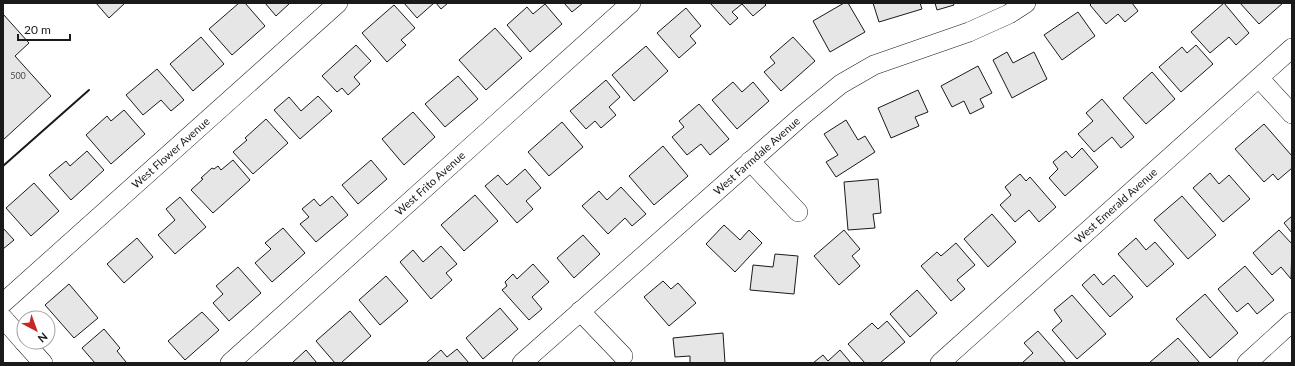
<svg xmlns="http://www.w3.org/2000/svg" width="1295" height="366" font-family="Lato,sans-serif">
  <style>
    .building { fill: #e6e6e6; stroke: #1a1a1a }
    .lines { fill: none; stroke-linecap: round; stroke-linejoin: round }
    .minor-casing { stroke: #1a1a1a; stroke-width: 20 }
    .minor { stroke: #fff; stroke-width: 19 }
    .wall { stroke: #1a1a1a; stroke-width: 2 }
    .labels { text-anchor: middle; stroke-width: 3; stroke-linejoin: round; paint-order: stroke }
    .number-label { font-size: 9px; fill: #4d4d4d }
    .street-label { font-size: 11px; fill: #1a1a1a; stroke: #fff }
  </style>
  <rect width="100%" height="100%" fill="#fff"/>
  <path class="building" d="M96,3H125L109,18Z
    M239,3H245L265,26L232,55L209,29Z
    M265,3H290L276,16Z
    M404,3H434L417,18Z
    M436,3H448L441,9Z
    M564,3H583L572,12Z
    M710,3H764L766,5L753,16L742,4L732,12L738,18L730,25Z
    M844,3H848L865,32L830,52L813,21Z
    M873,3H920L922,9L879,22Z
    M935,3H953L954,5L937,10Z
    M1092,3H1132L1138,11L1125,22L1118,14L1106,24L1090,5Z
    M1224,3L1249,33L1236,45L1229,37L1210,53L1191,32Z
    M1240,3H1283L1259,24Z
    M545,4L562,24L530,52L507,25L527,7L533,14Z
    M394,5L415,28L401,40L406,45L387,62L362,33Z
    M686,8L701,26L690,36L696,43L679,58L657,33Z
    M1078,12L1095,36L1062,60L1044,35Z
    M3,14L29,43L15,56L51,96L3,140Z
    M495,28L522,58L486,90L459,60Z
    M201,37L224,64L193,91L170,64Z
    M793,37L815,61L781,91L764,72L775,63L770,57Z
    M356,45L371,61L354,77L360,84L348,95L342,88L337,92L322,76Z
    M1196,45L1213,64L1181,92L1159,67L1182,47L1187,53Z
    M646,46L668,71L634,101L612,75Z
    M1007,52L1013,63L1034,52L1047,79L1012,98L993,60Z
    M978,66L992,93L980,99L984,107L970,114L964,101L952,107L941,86Z
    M157,69L184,100L171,111L161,100L143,115L126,95Z
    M1152,72L1175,99L1146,124L1123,98Z
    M458,76L478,99L445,127L425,104Z
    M606,80L620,97L609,107L616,115L601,128L595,121L586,129L570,111Z
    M733,82L742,92L753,82L769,101L737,129L712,100Z
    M918,90L928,112L915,117L919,126L891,138L878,108Z
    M318,96L332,111L300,139L274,110L289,97L301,111Z
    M1102,99L1134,137L1121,148L1112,137L1094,152L1078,134L1093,121L1086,113Z
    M699,104L729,139L710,155L701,144L687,155L672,137L684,127L679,121Z
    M124,110L145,134L111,164L86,135L107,116L111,121Z
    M413,112L435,137L404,165L382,139Z
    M266,119L288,143L253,174L233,152L247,140L245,138Z
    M846,120L858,140L865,136L875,152L836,177L826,162L838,155L824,134Z
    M562,122L583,147L549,176L528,152Z
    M1264,124L1292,156V168L1278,180L1273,174L1264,182L1235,149Z
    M663,146L688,176L654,205L629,176Z
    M1082,148L1098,167L1065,196L1049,178L1058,169L1053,162L1066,151L1072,158Z
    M87,151L104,170L71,200L49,175L66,161L70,166Z
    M233,160L250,180L213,213L191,190L203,179L201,178L212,168L214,169L218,166L221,170Z
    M371,160L387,179L358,204L342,185Z
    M525,169L541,188L526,201L533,209L517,223L485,186L498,175L507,185Z
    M1210,173L1219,184L1229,175L1250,199L1223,222L1193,188Z
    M1020,174L1026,181L1030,177L1056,207L1039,222L1029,210L1015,222L1000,205L1011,195L1005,187Z
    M878,179L881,213L873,214L875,228L848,230L844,182Z
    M34,183L59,211L31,236L6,208Z
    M621,187L646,214L632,226L625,218L608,234L582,206L599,191L607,200Z
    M475,195L498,221L464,251L441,225Z
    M332,196L348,215L316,242L300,224L309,217L302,209L314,199L320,206Z
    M1182,196L1216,235L1188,259L1154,220Z
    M180,197L206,227L175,254L158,235L175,220L166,209Z
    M992,214L1016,242L988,267L964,239Z
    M1292,216V233L1284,223Z
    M724,225L740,240L749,230L762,243L735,272L706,244Z
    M3,228L14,240L3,249Z
    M283,228L305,253L272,282L255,263L271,249L265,243Z
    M844,230L860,249L852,256L860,266L839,285L814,256Z
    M1279,230L1292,244L1291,279L1281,267L1272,275L1253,253Z
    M583,235L600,254L574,278L557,258Z
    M137,238L153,257L124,283L107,264Z
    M1136,238L1146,250L1155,242L1174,264L1147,287L1118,254Z
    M956,243L975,265L957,280L965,289L951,301L921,266L937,252L941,256Z
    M441,246L457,264L446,273L452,280L431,299L400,262L413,250L423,262Z
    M775,254L798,256L794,294L750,290L753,265L773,267Z
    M533,264L549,282L532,297L542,309L529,320L502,290L507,286L505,282L513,274L517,279Z
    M1245,266L1274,300L1257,314L1248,303L1237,312L1218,289Z
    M238,267L261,293L229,321L213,303L223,294L216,286Z
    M1094,274L1103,285L1114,275L1133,297L1110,317L1082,285Z
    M386,276L408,301L380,325L359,300Z
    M663,281L671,289L678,283L696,303L669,326L644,297Z
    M69,284L98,318L74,338L45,305Z
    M917,290L937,313L910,337L890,314Z
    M1205,294L1238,333L1210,358L1176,319Z
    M1072,295L1106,334L1077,359L1052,330L1062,321L1054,310Z
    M500,308L518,329L483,359L466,338Z
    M350,311L371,336L341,363H335L316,341Z
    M202,312L219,330L185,360L168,341Z
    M887,321L905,342L880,363H865L848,344L872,323L878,329Z
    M104,329L120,348L117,351L126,362L124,363H95L82,348Z
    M1038,331L1066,363H1022L1033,353L1024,343Z
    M723,333L725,363H690V356L675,357L673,338Z
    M1178,338L1200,363H1149Z
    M457,349L469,363H426L441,350L447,357Z
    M306,350L317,363H292Z
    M840,350L851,363H813L823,355L828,361Z"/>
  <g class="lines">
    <defs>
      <g id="minor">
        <path d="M1259,78L1292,114"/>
        <path d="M750,161L798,212"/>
        <path id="s1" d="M3,303L338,3"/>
        <path d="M580,311L623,356"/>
        <path d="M3,318L24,342"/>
        <path d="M24,342L43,363"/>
        <path id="s2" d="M230,363L631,3"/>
        <path id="s3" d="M522,363L803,115L841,84L874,65L969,32L1009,14L1026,3"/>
        <path id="s4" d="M940,363L1292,48"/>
        <path d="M1247,363L1292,322"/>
      </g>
    </defs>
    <use href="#minor" class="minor-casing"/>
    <use href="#minor" class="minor"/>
    <path class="wall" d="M3,166L89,90"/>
  </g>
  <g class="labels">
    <g class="number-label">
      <text x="18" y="79">500</text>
    </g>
    <g class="street-label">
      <text dy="4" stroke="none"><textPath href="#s1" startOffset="225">West Flower Avenue</textPath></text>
      <text dy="4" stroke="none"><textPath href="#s3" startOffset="313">West Farmdale Avenue</textPath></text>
      <text dy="4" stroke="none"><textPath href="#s2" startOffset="269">West Frito Avenue</textPath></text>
      <text dy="4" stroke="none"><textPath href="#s4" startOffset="236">West Emerald Avenue</textPath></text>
    </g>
  </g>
  <rect width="1295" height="366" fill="none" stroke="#1a1a1a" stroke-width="8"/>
  <g transform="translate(36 330) rotate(139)"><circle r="19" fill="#ffffff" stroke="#a3a3a3"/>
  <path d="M0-3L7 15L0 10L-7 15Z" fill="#c62828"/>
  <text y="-6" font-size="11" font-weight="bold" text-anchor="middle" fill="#1a1a1a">N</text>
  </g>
  <path d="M18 34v6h52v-6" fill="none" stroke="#1a1a1a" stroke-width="2"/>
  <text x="24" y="34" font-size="12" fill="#1a1a1a" stroke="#ffffff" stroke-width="3" paint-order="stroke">20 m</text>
</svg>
